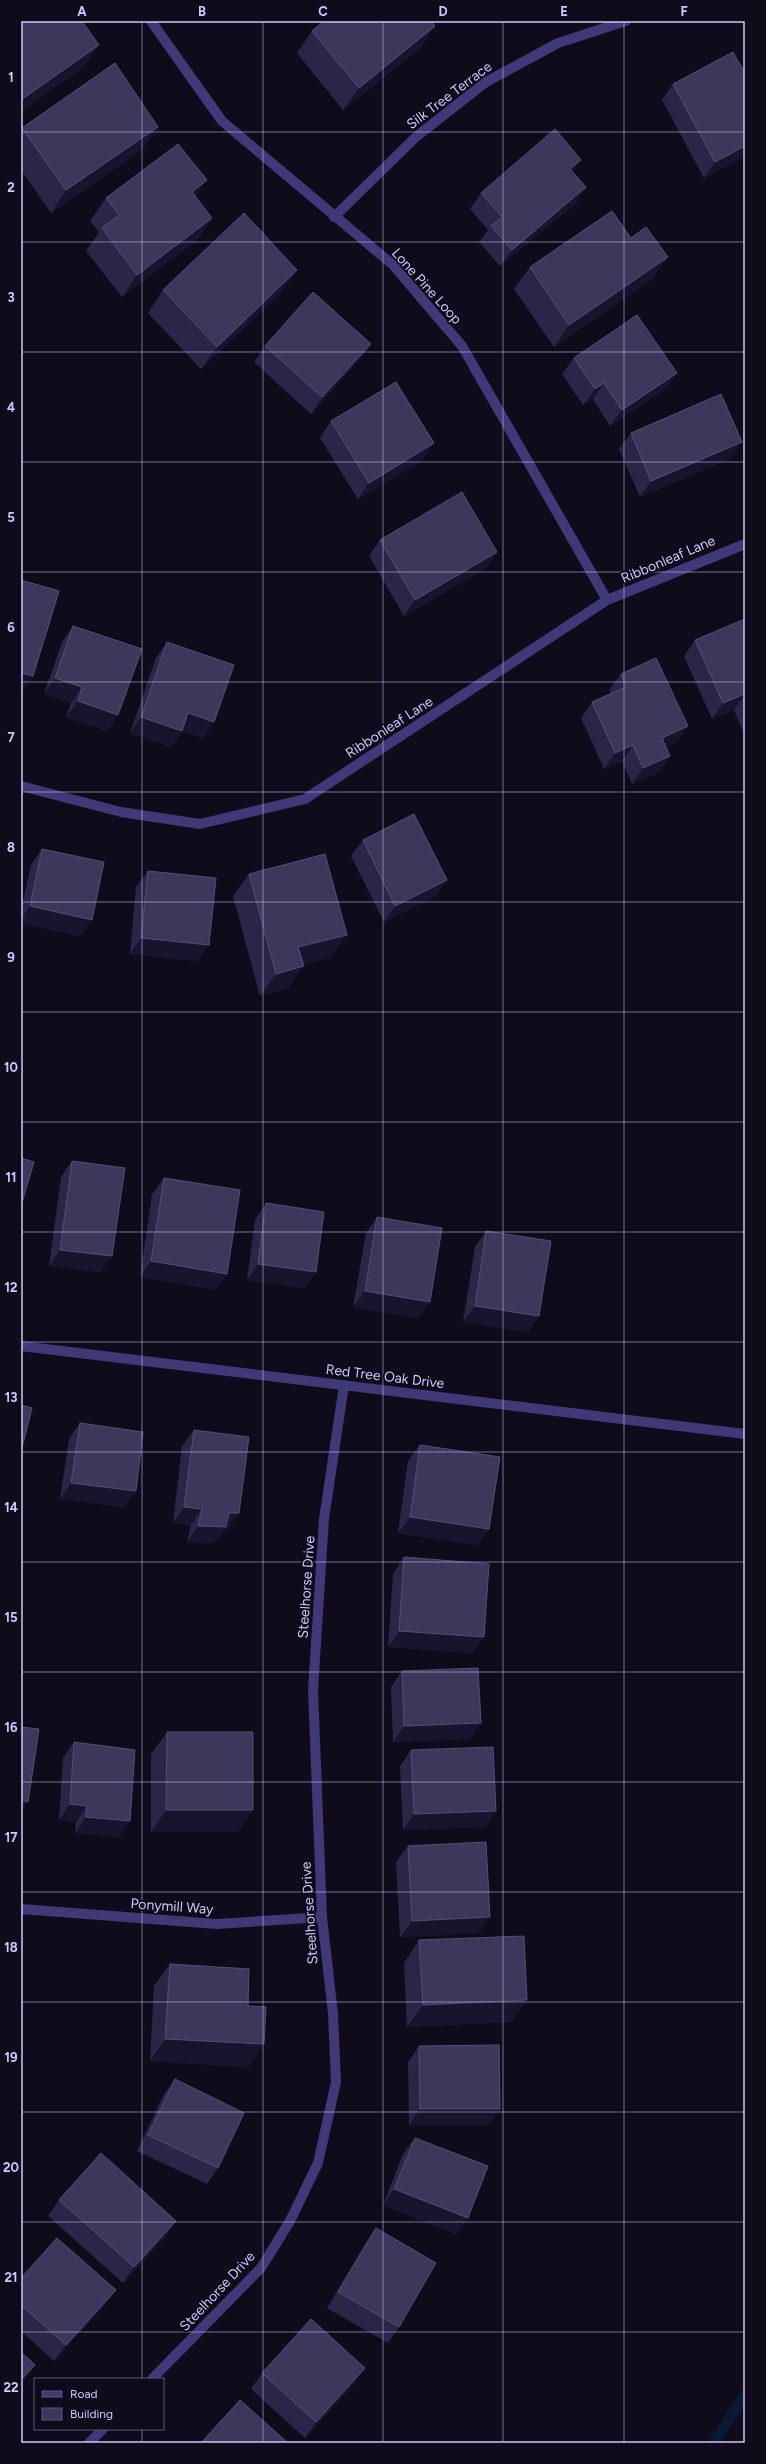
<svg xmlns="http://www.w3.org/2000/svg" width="766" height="2464" font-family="Figtree,sans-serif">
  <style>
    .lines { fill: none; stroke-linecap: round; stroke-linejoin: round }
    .stream { stroke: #0a1735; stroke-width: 11 }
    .minor { stroke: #3f3977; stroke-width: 10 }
    .wall { fill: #2d2548 }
    .shaded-wall { fill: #1a132d }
    .building { fill: #3f375b; stroke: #564d74 }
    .grid { fill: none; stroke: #d1c7fc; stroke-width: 1; stroke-opacity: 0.55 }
    .labels { text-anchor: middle; stroke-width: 3.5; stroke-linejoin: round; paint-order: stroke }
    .street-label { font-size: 14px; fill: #d1c7fc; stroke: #0f0b1a }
    .neatline { fill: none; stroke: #d1c7fc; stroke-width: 1.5 }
    .grid-label { font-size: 13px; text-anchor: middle; font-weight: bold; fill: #d1c7fc }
  </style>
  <rect width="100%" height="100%" fill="#0f0b1a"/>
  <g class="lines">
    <path class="stream" d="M714,2443L745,2395"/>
    <path class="minor" d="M151,21L222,121L393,265L462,346L607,600
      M334,217L417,136L486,82L558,43L626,21
      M21,786L121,812L200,824L305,799L607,600L745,544
      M21,1346L745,1434
      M21,1909L217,1924L322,1917
      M152,2379L261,2268L290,2221L318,2163L336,2082L333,2014L322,1917L313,1690L324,1519L344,1385
      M89,2443L103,2429"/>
  </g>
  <path class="wall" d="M435,26L420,48L343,110L297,53L312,31Z
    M745,73V156L704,178L662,100L673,84Z
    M22,128L143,149L51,213L21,170V129Z
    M581,160L572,172L586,187L575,204L500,266L479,242L488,230L470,209L481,193Z
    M195,196L212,218L197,240L122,297L86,251L99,232L90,221L106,198Z
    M631,238L668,257L652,279L554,347L514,289L530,267Z
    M163,290L282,292L201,369L148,313Z
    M371,344L359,360L311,414L254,362L265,346Z
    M574,358L677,373L665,389L610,426L593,399L583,405L562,374Z
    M331,421L423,460L358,499L320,438Z
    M631,433L731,458L640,497L619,449Z
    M380,540L497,552L486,568L404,616L369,556Z
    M745,619V731L743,732L734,710L712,719L684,656L695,640Z
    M73,626L118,715L107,731L66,717L71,703L44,694L62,642Z
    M167,642L214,722L203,738L182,731L171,747L130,733L156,658Z
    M621,674L688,726L676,742L666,747L670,756L659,772L632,784L622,761L604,769L581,718L592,702L611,693L609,690Z
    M363,840L447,880L436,896L384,922L351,856Z
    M42,849L80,936L21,923V910L31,865Z
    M148,871L198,961L130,954L136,887Z
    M249,874L331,957L303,964L288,988L260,996L233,896Z
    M72,1161L101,1272L49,1266L61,1177Z
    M164,1178L216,1290L140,1277L152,1194Z
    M266,1203L305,1288L247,1280L255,1220Z
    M377,1217L419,1318L353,1307L366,1233Z
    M486,1231L539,1316L528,1332L463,1322L475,1247Z
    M80,1423L125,1507L60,1499L69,1439Z
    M194,1430L239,1513L228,1529H225L214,1543L187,1542L191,1525L173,1523L182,1446Z
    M420,1445L478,1545L398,1533L408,1461Z
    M404,1557L473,1653L388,1647L393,1574Z
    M402,1671L470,1739L393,1742L391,1687Z
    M167,1732L238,1832H151V1754Z
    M74,1742L119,1837L75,1833L76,1822L59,1820L63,1758Z
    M411,1750L496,1811L485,1827L403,1830L400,1766Z
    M408,1846L479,1933L400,1937L396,1862Z
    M419,1940L511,2022L407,2027L404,1963Z
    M170,1964L248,2006L264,2044L248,2067L150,2061L154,1986Z
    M419,2046L500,2109L489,2125H409L408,2062Z
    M175,2079L218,2168L207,2184L137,2151L163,2096Z
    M415,2138L468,2218L456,2234L383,2205L403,2154Z
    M59,2200L165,2237L123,2283L48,2216Z
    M376,2228L399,2327L388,2343L327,2308L365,2244Z
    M21,2278L116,2290L104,2306L54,2361L21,2331Z
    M262,2373L354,2384L305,2438L251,2389Z"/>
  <path class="shaded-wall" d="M435,26L420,48L343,110L359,88Z
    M99,45L84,67L21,112V100Z
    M158,127L143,149L51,213L66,190Z
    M745,146V156L704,178L715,162Z
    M581,160L569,176L570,169Z
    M207,180L191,203L192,192Z
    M586,187L575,204L500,266L512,250Z
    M212,218L197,240L122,297L137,275Z
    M668,257L652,279L554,347L569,325Z
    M297,270L282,292L201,369L217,347Z
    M371,344L359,360L311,414L322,397Z
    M677,373L665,389L610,426L622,410Z
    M604,383L593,399L583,405L595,389Z
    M742,442L731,458L640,497L651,481Z
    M434,443L423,460L358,499L369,483Z
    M497,552L486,568L404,616L415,600Z
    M21,673L33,676L21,693Z
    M55,678L82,687L71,703L44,694Z
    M745,694L734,710L712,719L723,703Z
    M78,701L118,715L107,731L66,717Z
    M188,713L214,722L203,738L177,729Z
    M141,717L182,731L171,747L130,733Z
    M688,726L676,742L651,754L662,738Z
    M633,745L622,761L604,769L615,753Z
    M670,756L659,772L632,784L643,768Z
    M447,880L436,896L384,922L395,906Z
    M30,906L92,920L80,936L21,923V919Z
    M347,935L331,957L283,969L298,947Z
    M141,938L209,945L198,961L130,954Z
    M304,966L288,988L260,996L276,974Z
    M60,1250L112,1256L101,1272L49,1266Z
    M151,1261L227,1274L216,1290L140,1277Z
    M258,1264L316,1272L305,1288L247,1280Z
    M365,1291L430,1302L419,1318L353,1307Z
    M475,1306L539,1316L528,1332L463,1322Z
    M71,1483L136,1491L125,1507L60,1499Z
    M184,1507L202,1509L191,1525L173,1523Z
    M229,1513H239L228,1529H225L214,1543L187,1542L198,1526Z
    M410,1517L489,1529L478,1545L398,1533Z
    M399,1631L484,1637L473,1653L388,1647Z
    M481,1723L470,1739L393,1742L404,1726Z
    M21,1800L28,1802L21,1811Z
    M70,1804L87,1806L76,1822L59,1820Z
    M166,1810H253L238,1832H151Z
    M496,1811L485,1827L403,1830L414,1814Z
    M86,1817L130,1821L119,1837L75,1833Z
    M490,1917L479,1933L400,1937L412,1921Z
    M527,2000L511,2022L407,2027L423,2005Z
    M165,2039L264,2044L248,2067L150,2061Z
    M420,2109H500L489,2125H409Z
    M394,2189L468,2218L456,2234L383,2205Z
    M176,2221L165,2237L123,2283L134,2267Z
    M116,2290L104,2306L54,2361L66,2345Z
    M35,2365L24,2381L21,2384V2380Z
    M365,2368L354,2384L305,2438L316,2422Z"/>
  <path class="building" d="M21,21H82L99,45L21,100Z
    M324,21H431L435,26L359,88L312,31Z
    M733,52L745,73V146L715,162L673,84Z
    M115,63L158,127L66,190L22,128Z
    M555,129L581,160L570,169L586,187L512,250L491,226L502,217L481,193Z
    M178,144L207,180L192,192L212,218L137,275L102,228L119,215L106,198Z
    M612,211L631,238L646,227L668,257L569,325L530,267Z
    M244,213L297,270L217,347L163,290Z
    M313,292L371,344L322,397L265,346Z
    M637,315L677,373L622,410L604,383L595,389L574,358Z
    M396,382L434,443L369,483L331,421Z
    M721,394L742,442L651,481L631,433Z
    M462,492L497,552L415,600L380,540Z
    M21,580L59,591L33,676L21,673Z
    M745,619V694L723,703L695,640Z
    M73,626L142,649L118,715L78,701L82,687L55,678Z
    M167,642L234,665L214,722L188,713L182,731L141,717Z
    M656,658L688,726L662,738L670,756L643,768L633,745L615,753L592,702L626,687L621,674Z
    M414,814L447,880L395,906L363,840Z
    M42,849L104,862L92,920L30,906Z
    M325,854L347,935L298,947L304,966L276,974L249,874Z
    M148,871L216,878L209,945L141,938Z
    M21,1158L34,1162L21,1206Z
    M72,1161L125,1168L112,1256L60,1250Z
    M164,1178L240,1190L227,1274L151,1261Z
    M266,1203L324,1212L316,1272L258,1264Z
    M377,1217L442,1228L430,1302L365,1291Z
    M486,1231L551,1241L539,1316L475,1306Z
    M21,1405L32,1408L21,1452Z
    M80,1423L143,1432L136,1491L71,1483Z
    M194,1430L249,1437L239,1513H229L226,1527L198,1526L202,1509L184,1507Z
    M420,1445L500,1457L489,1529L410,1517Z
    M404,1557L489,1564L484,1637L399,1631Z
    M478,1668L481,1723L404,1726L402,1671Z
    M21,1727L39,1729L28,1802L21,1800Z
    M167,1732H253V1810H166Z
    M74,1742L135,1750L130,1821L86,1817L87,1806L70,1804Z
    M493,1747L496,1811L414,1814L411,1750Z
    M486,1842L490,1917L412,1921L408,1846Z
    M524,1936L527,2000L423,2005L419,1940Z
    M170,1964L249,1969L248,2006L266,2007L264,2044L165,2039Z
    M499,2045L500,2109H420L419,2046Z
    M175,2079L244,2113L218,2168L148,2135Z
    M415,2138L488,2166L468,2218L394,2189Z
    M101,2153L176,2221L134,2267L59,2200Z
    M376,2228L436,2263L399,2327L338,2292Z
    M57,2238L116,2290L66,2345L21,2305V2278Z
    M311,2319L365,2368L316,2422L262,2373Z
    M21,2352L35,2365L21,2380Z
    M240,2400L288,2443H201Z"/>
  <path class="grid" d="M142,21V2379M263,21V2443M383,21V2443M503,21V2443M624,21V2443M21,132H745M21,242H745M21,352H745M21,462H745M21,572H745M21,682H745M21,792H745M21,902H745M21,1012H745M21,1122H745M21,1232H745M21,1342H745M21,1452H745M21,1562H745M21,1672H745M21,1782H745M21,1892H745M21,2002H745M21,2112H745M21,2222H745M21,2332H745M142,2429V2443"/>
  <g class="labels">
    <g class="street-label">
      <text transform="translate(449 95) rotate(-37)" y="5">Silk Tree Terrace</text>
      <text transform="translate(427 286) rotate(48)" y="5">Lone Pine Loop</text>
      <text transform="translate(668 559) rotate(-23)" y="5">Ribbonleaf Lane</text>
      <text transform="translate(389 727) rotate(-33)" y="5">Ribbonleaf Lane</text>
      <text transform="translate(385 1376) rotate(7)" y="5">Red Tree Oak Drive</text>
      <text transform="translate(306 1587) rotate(-86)" y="5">Steelhorse Drive</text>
      <text transform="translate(172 1906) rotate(4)" y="5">Ponymill Way</text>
      <text transform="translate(309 1913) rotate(-94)" y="5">Steelhorse Drive</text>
      <text transform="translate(217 2291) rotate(-47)" y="5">Steelhorse Drive</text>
    </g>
  </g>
  <rect width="766" height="2464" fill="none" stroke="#0f0b1a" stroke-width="44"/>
  <rect x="34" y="2378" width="130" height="52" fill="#0f0b1a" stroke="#5d5674"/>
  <rect x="42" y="2391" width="20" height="6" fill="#3f3977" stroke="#5d5674"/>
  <text x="70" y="2398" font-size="12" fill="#d1c7fc">Road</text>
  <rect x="42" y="2408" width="20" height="12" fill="#3f375b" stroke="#5d5674"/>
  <text x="70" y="2418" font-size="12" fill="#d1c7fc">Building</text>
  <rect x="22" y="22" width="722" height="2420" class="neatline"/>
  <g class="grid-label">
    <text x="82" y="16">A</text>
    <text x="202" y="16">B</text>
    <text x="323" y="16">C</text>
    <text x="443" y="16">D</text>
    <text x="564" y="16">E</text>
    <text x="684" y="16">F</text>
    <text x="11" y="82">1</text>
    <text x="11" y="192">2</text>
    <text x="11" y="302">3</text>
    <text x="11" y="412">4</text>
    <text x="11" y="522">5</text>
    <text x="11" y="632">6</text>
    <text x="11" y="742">7</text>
    <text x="11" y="852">8</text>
    <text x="11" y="962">9</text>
    <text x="11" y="1072">10</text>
    <text x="11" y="1182">11</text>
    <text x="11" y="1292">12</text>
    <text x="11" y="1402">13</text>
    <text x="11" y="1512">14</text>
    <text x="11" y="1622">15</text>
    <text x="11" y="1732">16</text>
    <text x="11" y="1842">17</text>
    <text x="11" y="1952">18</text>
    <text x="11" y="2062">19</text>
    <text x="11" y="2172">20</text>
    <text x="11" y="2282">21</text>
    <text x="11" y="2392">22</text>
  </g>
</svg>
